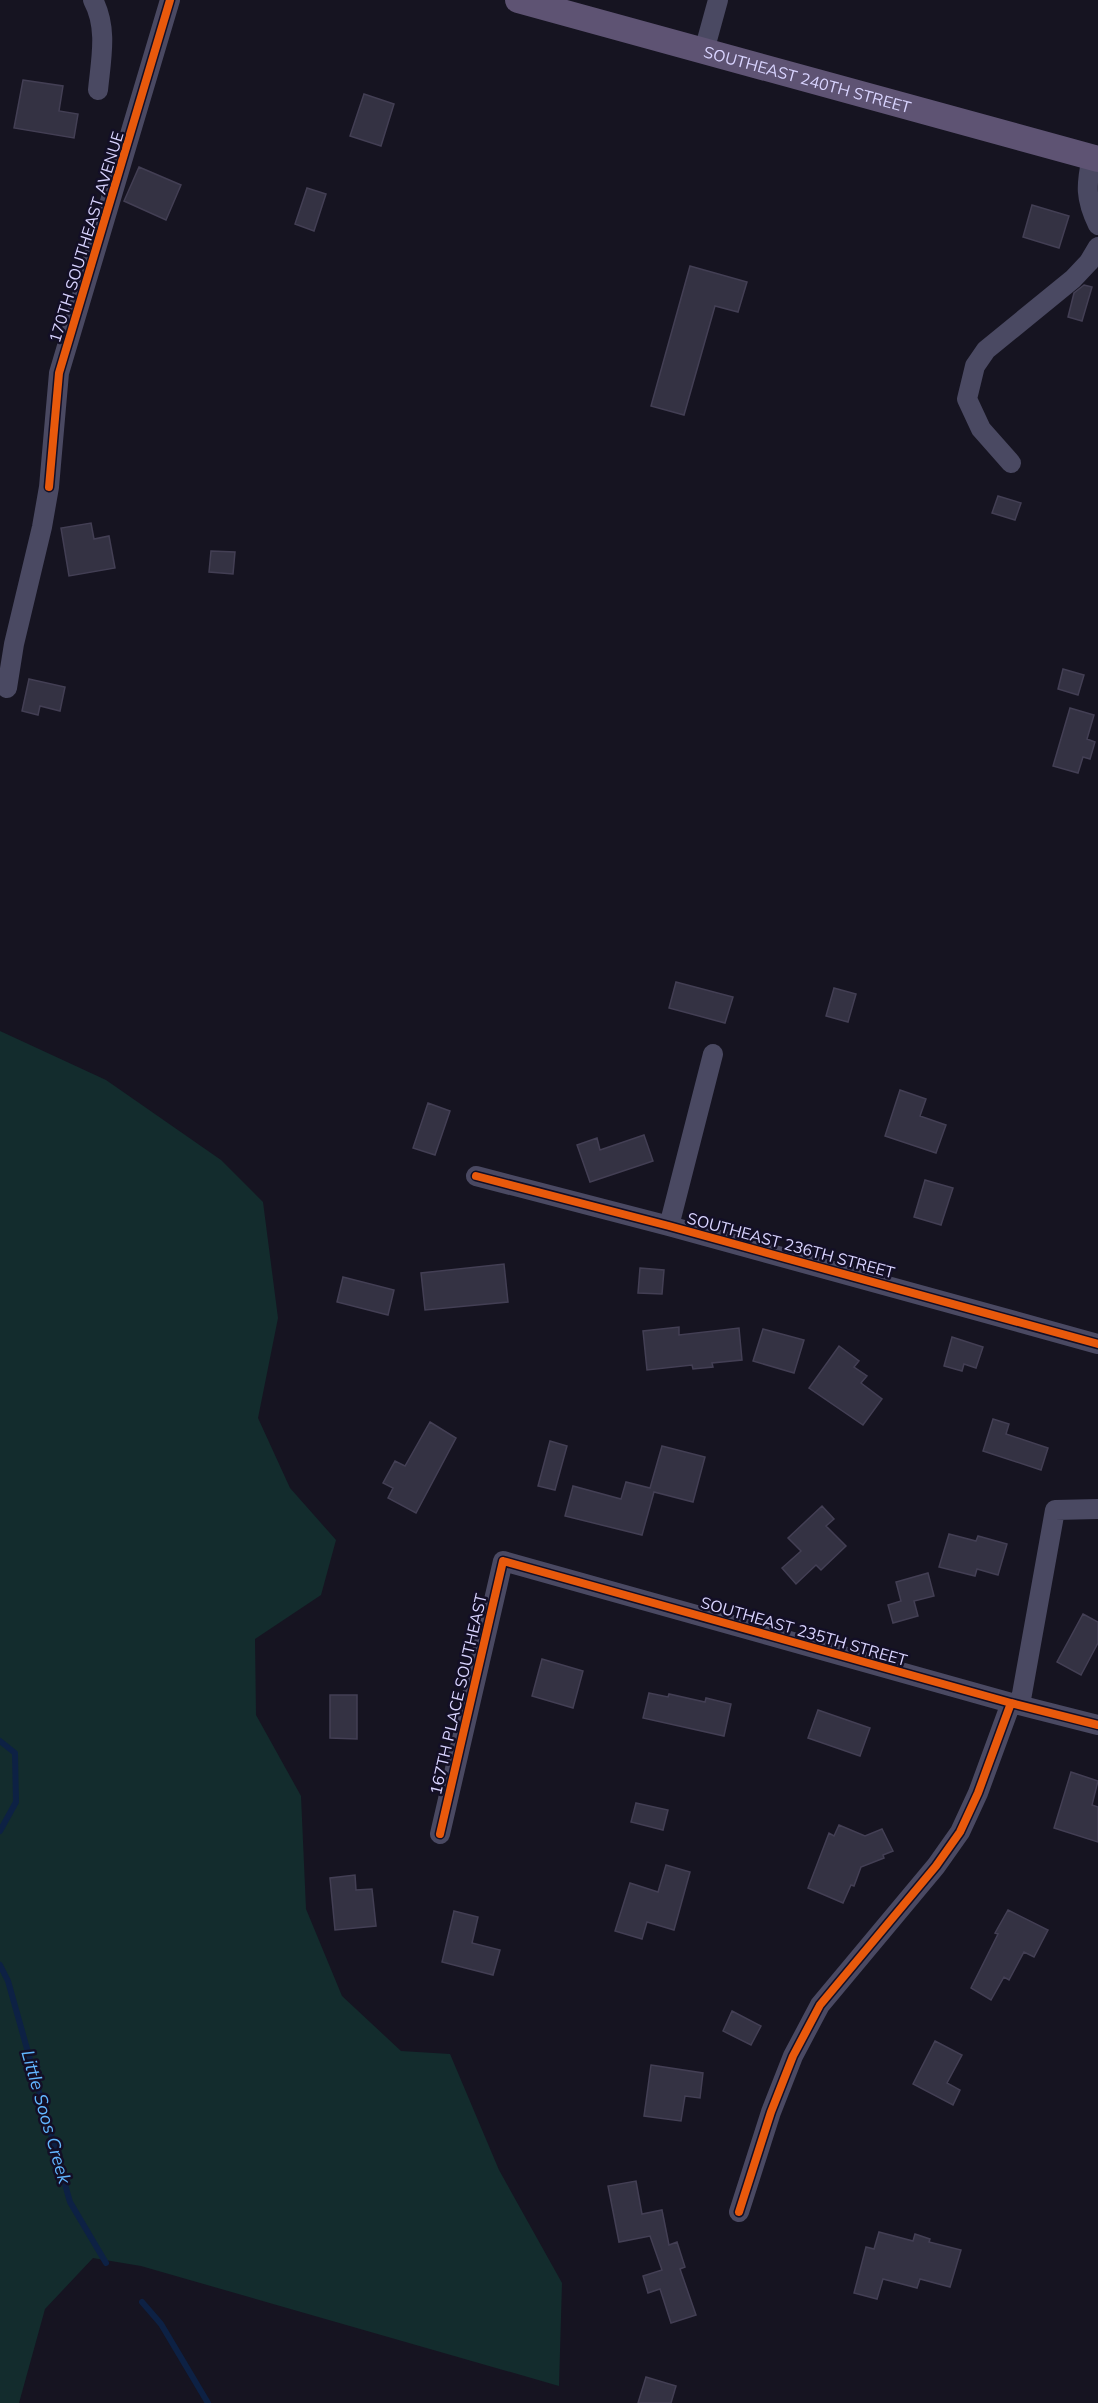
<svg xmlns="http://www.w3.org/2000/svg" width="1098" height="2403" font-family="Mulish,sans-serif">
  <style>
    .green { fill: #132c2d }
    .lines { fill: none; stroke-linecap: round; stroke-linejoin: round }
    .stream { stroke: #0d2144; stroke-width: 6 }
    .building { fill: #343243; stroke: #433f54; stroke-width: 1.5 }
    .minor { stroke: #4a4962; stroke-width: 20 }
    .major { stroke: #5e5373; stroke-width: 26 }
    .cycleway-casing { stroke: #130f26; stroke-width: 11 }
    .cycleway { stroke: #e8590c; stroke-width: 8 }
    .labels { text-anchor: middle; stroke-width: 5; stroke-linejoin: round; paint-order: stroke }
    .street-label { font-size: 16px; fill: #d9d4ff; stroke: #130f26 }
    .water-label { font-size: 18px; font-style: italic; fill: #62b6ff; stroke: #130f26 }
  </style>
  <rect width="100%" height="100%" fill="#161421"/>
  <path class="green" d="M0,1031L106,1080L221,1160L263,1202L278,1318L258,1418L290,1488L336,1540L321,1595L255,1639L256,1715L301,1796L306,1909L342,1996L401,2051L450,2054L499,2170L562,2283L559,2386L141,2266L93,2258L45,2309L19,2403H0Z"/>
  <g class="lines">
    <path class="stream" d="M0,1741L15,1753L16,1802L0,1831
      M0,1965L8,1981L70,2202L106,2263
      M142,2302L161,2324L208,2403"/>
  </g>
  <path class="building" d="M23,80L63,86L59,111L78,114L74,138L14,128Z
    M364,94L394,104L381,146L350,136Z
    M139,167L181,185L166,220L124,201Z
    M307,188L326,194L314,231L295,224Z
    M1032,205L1069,216L1059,248L1023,237Z
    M690,266L747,282L738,312L715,306L684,415L651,406Z
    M1084,285L1092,287L1082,321L1068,317L1074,293Z
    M998,496L1021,503L1015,520L992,513Z
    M91,523L94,539L109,536L115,568L69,576L61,528Z
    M211,551L235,552L233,574L209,572Z
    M1063,669L1084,675L1078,695L1058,689Z
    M29,679L65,687L60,711L40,706L38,715L22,711Z
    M1070,708L1094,715L1087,739L1095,742L1090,759L1083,757L1078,773L1053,766Z
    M676,982L733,997L725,1023L669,1008Z
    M834,988L856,994L848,1022L826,1016Z
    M900,1090L926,1099L920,1116L946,1125L936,1153L885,1136Z
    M428,1103L450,1111L435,1155L413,1148Z
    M644,1135L653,1161L590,1182L577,1145L597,1138L600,1150Z
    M925,1180L953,1188L941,1225L914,1217Z
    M504,1264L508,1302L425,1310L421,1273Z
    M640,1268L664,1270L662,1294L638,1293Z
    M343,1277L394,1290L388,1315L337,1302Z
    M679,1327V1335L739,1328L742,1360L712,1363L713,1367L693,1369L692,1365L647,1370L643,1331Z
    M763,1329L804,1340L794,1373L753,1361Z
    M952,1337L983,1347L976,1368L964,1364L962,1371L944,1366Z
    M839,1346L859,1361L854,1367L867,1376L861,1383L882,1399L863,1425L809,1388Z
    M993,1419L1009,1424L1006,1434L1048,1448L1041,1470L983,1451Z
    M430,1422L456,1438L416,1513L388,1498L393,1488L383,1483L395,1461L405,1466Z
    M550,1441L567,1446L555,1490L538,1486Z
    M662,1446L705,1457L693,1502L654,1492L642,1535L565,1516L573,1486L621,1499L626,1482L650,1488Z
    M822,1506L834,1519L826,1526L846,1546L821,1570L816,1565L796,1584L782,1568L801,1551L788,1538Z
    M949,1534L976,1541L978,1536L1007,1544L998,1575L977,1569L975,1576L939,1567Z
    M928,1573L934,1596L914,1601L918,1616L893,1623L888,1605L901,1601L896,1582Z
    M1083,1614L1098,1622V1643L1081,1675L1057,1662Z
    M542,1659L583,1671L573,1708L532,1696Z
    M649,1693L668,1697L669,1694L705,1702L706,1698L731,1704L724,1736L643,1718Z
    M330,1695H357V1739L330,1738Z
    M818,1710L870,1728L860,1756L808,1738Z
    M1071,1772L1098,1781L1092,1805L1098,1807V1842L1054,1828Z
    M636,1803L668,1810L663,1830L631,1822Z
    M839,1825L865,1836L882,1829L893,1851L883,1855L884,1858L861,1867L854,1886L851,1885L843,1903L808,1888L829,1833L834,1836Z
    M666,1865L690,1872L674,1930L647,1922L642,1939L615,1931L630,1883L658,1892Z
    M355,1875L356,1890L372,1889L376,1926L335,1930L330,1878Z
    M1008,1910L1048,1930L1034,1957L1024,1952L1009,1980L1004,1977L991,2000L971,1988L998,1934L995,1933Z
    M454,1911L478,1917L472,1943L500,1950L493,1975L442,1962Z
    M732,2011L761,2026L751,2045L723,2031Z
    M935,2041L962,2055L947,2083L960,2090L953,2105L913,2084Z
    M651,2065L703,2073L700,2098L685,2096L681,2121L644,2116Z
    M636,2181L642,2214L662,2210L669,2245L677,2242L685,2267L680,2269L696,2315L671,2323L660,2289L648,2293L643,2276L662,2270L650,2236L619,2242L608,2186Z
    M879,2232L913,2241L915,2234L930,2239L929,2242L961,2250L950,2287L920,2279L917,2288L883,2279L877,2299L854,2293L866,2247L874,2249Z
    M646,2377L676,2386L671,2403H638Z"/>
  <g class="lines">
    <path class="minor" d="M93,0C108,28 101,59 98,90
      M704,51L718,0
      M1092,157C1086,185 1085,198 1098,225
      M1011,463L981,429L967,399L975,366L986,350L1073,279L1089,262L1098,247
      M7,688L14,644L42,527L49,487L59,373L170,0
      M476,1176L669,1226L1098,1344
      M669,1226L713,1054
      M1020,1705L1055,1510L1098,1509
      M440,1834L503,1561L1011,1703L1098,1725
      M739,2212L771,2112L793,2056L820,2005L936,1866L960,1832L978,1793L1011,1703"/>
    <path class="major" id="s1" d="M518,0L1098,159"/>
    <defs>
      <path id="cycleway" d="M49,487L59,373L170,0
        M476,1176L669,1226L1098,1344
        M440,1834L503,1561L1011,1703L1098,1725
        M739,2212L771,2112L793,2056L820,2005L936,1866L960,1832L978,1793L1011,1703"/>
    </defs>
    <use href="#cycleway" class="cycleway-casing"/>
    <use href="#cycleway" class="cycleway"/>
  </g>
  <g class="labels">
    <g class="street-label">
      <text dy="6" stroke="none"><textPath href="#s1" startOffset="300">SOUTHEAST 240TH STREET</textPath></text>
      <text transform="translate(86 237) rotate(-73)" y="6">170TH SOUTHEAST AVENUE</text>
      <text transform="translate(791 1245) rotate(15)" y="6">SOUTHEAST 236TH STREET</text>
      <text transform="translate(804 1631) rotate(16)" y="6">SOUTHEAST 235TH STREET</text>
      <text transform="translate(458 1694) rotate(-77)" y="6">167TH PLACE SOUTHEAST</text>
    </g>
    <g class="water-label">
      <text transform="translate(46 2117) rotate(74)" y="6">Little Soos Creek</text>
    </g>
  </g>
</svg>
